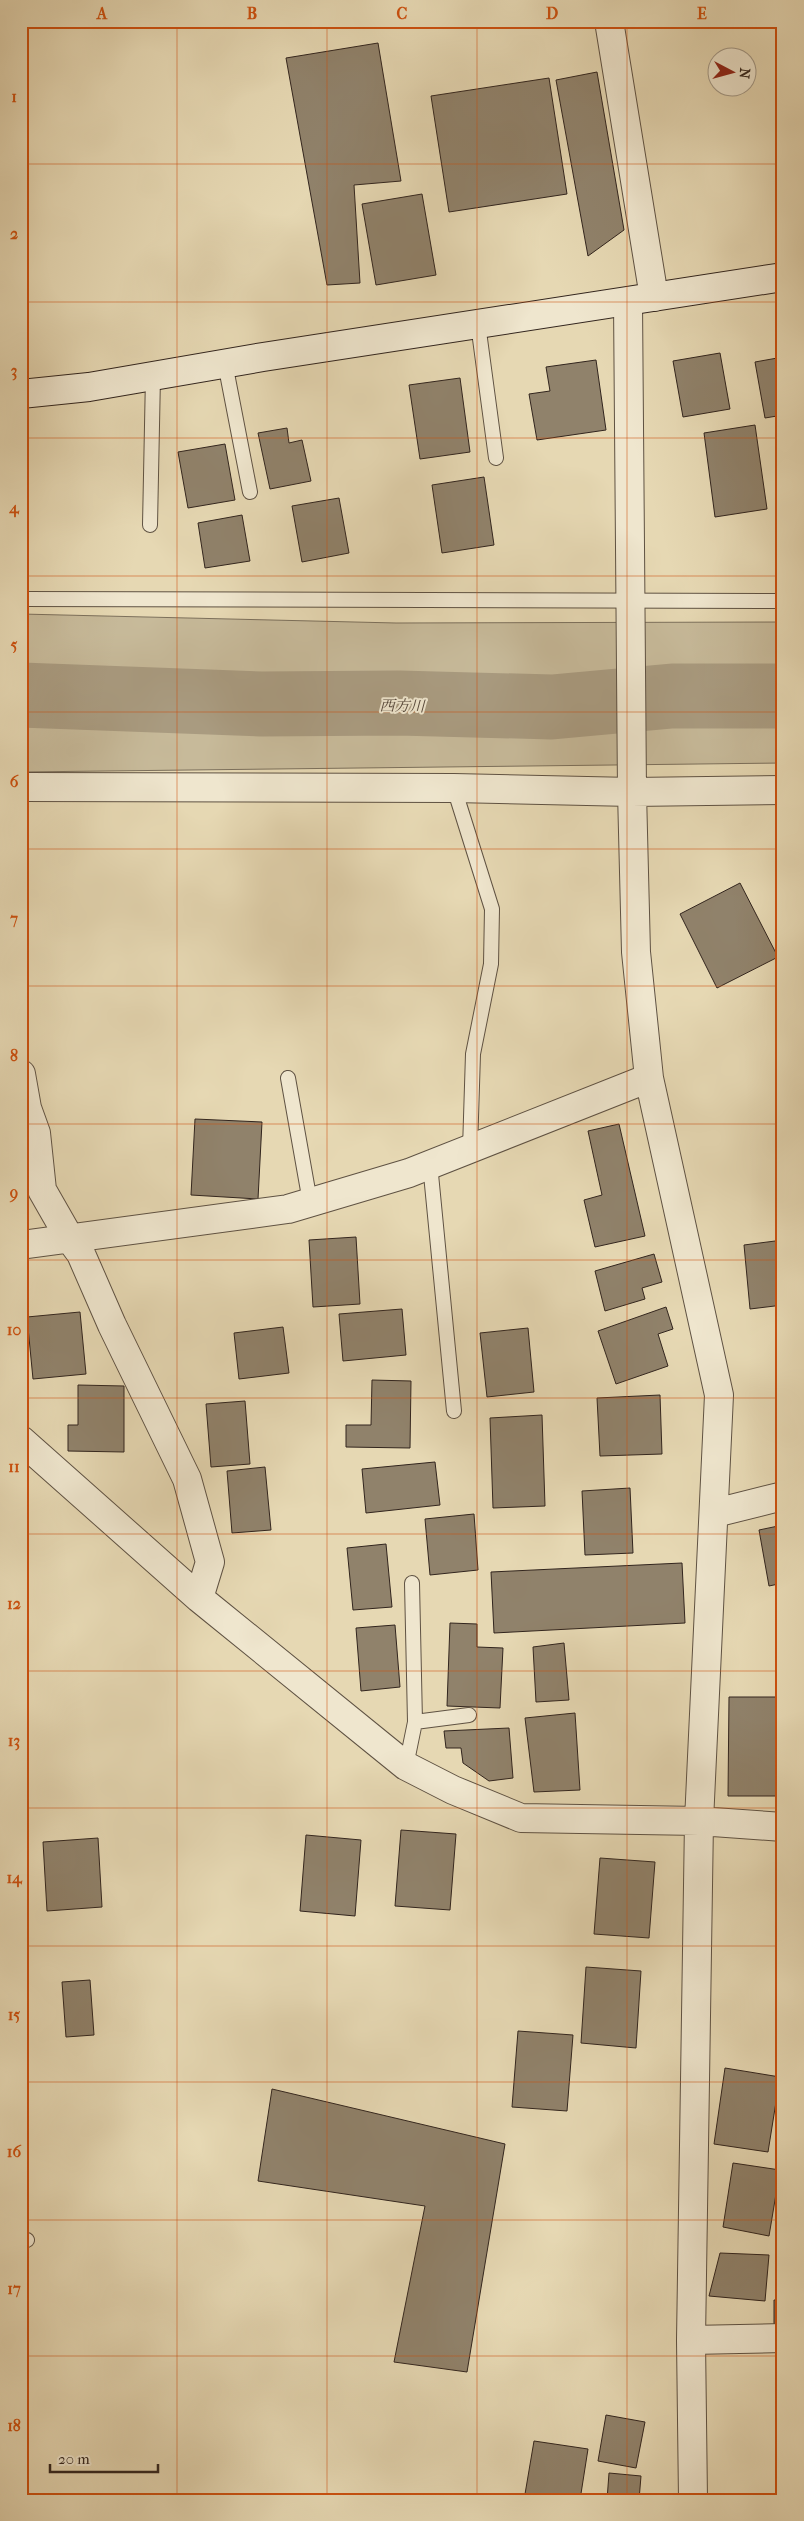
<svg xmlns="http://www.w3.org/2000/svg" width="804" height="2521" font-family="'IM FELL French Canon','Noto Serif JP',serif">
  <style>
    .grass { fill: #c7ba9a; stroke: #7c705c }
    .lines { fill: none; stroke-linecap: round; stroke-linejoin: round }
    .river { stroke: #a99b80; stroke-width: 65 }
    .building { fill: #90826b; stroke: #32251e }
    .lane-casing { stroke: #5f5243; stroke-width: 16 }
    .street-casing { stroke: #5f5243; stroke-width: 30 }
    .secondary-casing { stroke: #32251e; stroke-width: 30 }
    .lane { stroke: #efe6ce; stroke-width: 14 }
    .street { stroke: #efe6ce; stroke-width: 28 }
    .secondary { stroke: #efe6ce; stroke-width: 28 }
    .grid { fill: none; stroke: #cd510f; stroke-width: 1; stroke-opacity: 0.55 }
    .labels { text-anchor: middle; stroke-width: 4; stroke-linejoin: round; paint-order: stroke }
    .water-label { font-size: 15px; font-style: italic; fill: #56483b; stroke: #efe6ce }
    .neatline { fill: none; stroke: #cd510f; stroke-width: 2 }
    .grid-label { font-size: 16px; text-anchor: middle; font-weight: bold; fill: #cd510f }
  </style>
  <rect width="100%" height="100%" fill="#e6d8b3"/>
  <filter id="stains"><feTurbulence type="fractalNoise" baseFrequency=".004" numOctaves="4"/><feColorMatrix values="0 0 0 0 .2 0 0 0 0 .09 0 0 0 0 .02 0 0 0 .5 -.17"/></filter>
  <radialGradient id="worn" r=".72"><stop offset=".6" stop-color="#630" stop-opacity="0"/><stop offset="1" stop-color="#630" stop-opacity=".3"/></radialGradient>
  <path class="grass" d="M21,614L396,623L783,622V763L21,772Z"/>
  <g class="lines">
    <path class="river" d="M21,695L261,704L399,703L552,707L672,696H783"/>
  </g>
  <path class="building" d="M378,43L401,181L354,185L360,283L327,285L286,58Z
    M597,72L624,230L588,256L556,80Z
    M549,78L567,194L449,212L431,96Z
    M422,194L436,275L376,285L362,204Z
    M720,353L730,409L683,417L673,361Z
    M783,357V415L765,418L755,362Z
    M596,360L606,430L537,440L529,394L550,391L546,367Z
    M460,378L470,452L420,459L409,385Z
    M755,425L767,509L715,517L704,433Z
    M287,428L289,443L302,440L311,481L270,489L258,433Z
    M225,444L235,500L188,508L178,452Z
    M484,477L494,545L442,553L432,485Z
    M339,498L349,553L302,562L292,506Z
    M242,515L250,561L205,568L198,523Z
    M21,530H23V580H21Z
    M740,883L778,957L717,988L680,914Z
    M195,1119L262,1122L258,1199L191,1195Z
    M619,1124L645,1236L595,1247L584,1200L602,1195L588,1131Z
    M356,1237L360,1304L313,1307L309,1240Z
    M783,1240V1305L750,1309L744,1245Z
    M654,1254L662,1282L642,1288L645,1299L605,1311L595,1271Z
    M666,1307L673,1329L658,1334L668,1366L616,1384L598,1331Z
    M402,1309L406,1355L343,1361L339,1314Z
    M80,1312L86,1374L33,1379L27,1317Z
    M283,1327L289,1373L239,1379L234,1333Z
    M528,1328L534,1392L487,1397L480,1333Z
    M372,1380L411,1381L410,1448L346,1447V1425H371Z
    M78,1385L124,1386V1452L68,1451V1425H78Z
    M660,1395L662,1454L600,1456L597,1398Z
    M245,1401L250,1464L211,1467L206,1404Z
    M542,1415L545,1506L493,1508L490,1418Z
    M435,1462L440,1505L366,1513L362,1469Z
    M265,1467L271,1530L232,1533L227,1471Z
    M630,1488L633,1553L585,1555L582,1491Z
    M474,1514L478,1570L430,1575L425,1519Z
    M783,1525V1583L769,1586L759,1530Z
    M386,1544L392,1607L353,1610L347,1548Z
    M682,1563L685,1623L494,1633L491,1572Z
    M450,1623L477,1624V1647L503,1648L500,1708L447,1706Z
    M395,1625L400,1687L361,1691L356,1628Z
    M564,1643L569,1700L536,1702L533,1647Z
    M729,1697H781L783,1796H728Z
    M575,1713L580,1790L534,1792L525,1718Z
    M509,1728L513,1778L489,1781L463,1763L461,1748H446L444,1731Z
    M401,1830L456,1834L450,1910L395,1906Z
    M306,1835L361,1840L355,1916L300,1911Z
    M98,1838L102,1907L47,1911L43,1842Z
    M600,1858L655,1862L649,1938L594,1934Z
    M586,1967L641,1971L636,2048L581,2043Z
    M90,1980L94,2035L66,2037L62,1982Z
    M518,2031L573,2035L567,2111L512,2107Z
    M725,2068L780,2077L768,2152L714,2144Z
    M272,2089L505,2144L467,2372L394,2362L425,2206L258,2181Z
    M733,2163L780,2170L769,2236L723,2227Z
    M720,2253L769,2255L765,2301L709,2296Z
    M774,2300H783V2329H774Z
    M606,2415L645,2422L636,2468L598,2461Z
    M534,2441L588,2449L580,2500H524Z
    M609,2473L641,2476L639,2500H607Z"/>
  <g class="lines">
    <defs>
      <path id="lane" d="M478,324L496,458
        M225,363L250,492
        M150,525L153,376
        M21,599L783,601
        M454,788L492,909L491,964L473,1054L470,1149
        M288,1078L310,1202
        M430,1164L454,1411
        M415,1722L469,1715
        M406,1766L415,1722L412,1583
        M21,2242L27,2240"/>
      <path id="street" d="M609,21L654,297
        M628,302L632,792L636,952L649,1078L719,1395L699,1821L691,2340L693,2500
        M21,787L454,788L632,792L783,790
        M21,1074L27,1108L36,1133L42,1190L70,1239L81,1254L112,1325L187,1479L210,1562L199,1598
        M21,1245L288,1209L409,1173L649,1078
        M21,1440L199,1598L406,1766L453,1790L521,1818L699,1821L783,1827
        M715,1513L783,1496
        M691,2340L783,2338"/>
      <path id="secondary" d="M21,394L89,387L263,357L783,277"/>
    </defs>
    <use href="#lane" class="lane-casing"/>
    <use href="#street" class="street-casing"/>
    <use href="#secondary" class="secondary-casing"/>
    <use href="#lane" class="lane"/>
    <use href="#street" class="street"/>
    <use href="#secondary" class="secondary"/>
  </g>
  <path class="grid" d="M177,21V2500M327,21V2500M477,21V2500M627,21V2500M21,164H783M21,302H783M21,438H783M21,576H783M21,712H783M21,849H783M21,986H783M21,1124H783M21,1260H783M21,1398H783M21,1534H783M21,1671H783M21,1808H783M21,1946H783M21,2082H783M21,2220H783M21,2356H783"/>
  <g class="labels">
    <g class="water-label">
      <text transform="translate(402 706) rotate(1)" y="5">西方川</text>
    </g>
  </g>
  <rect width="804" height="2521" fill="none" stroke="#e6d8b3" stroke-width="55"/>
  <g transform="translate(732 72) rotate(96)"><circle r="24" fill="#efe6ce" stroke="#a39988"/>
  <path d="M0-4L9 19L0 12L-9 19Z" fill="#8f2418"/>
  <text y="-8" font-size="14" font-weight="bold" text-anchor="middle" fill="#32251e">N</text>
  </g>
  <path d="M50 2464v8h108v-8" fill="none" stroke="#32251e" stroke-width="2.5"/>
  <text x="58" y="2464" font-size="15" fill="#32251e" stroke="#efe6ce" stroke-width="4" paint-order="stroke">20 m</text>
  <rect x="28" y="28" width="748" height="2466" class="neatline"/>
  <g class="grid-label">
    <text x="102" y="19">A</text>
    <text x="252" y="19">B</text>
    <text x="402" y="19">C</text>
    <text x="552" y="19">D</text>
    <text x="702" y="19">E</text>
    <text x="14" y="102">1</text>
    <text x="14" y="239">2</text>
    <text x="14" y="376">3</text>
    <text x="14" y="513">4</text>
    <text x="14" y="650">5</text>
    <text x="14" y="787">6</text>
    <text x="14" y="924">7</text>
    <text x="14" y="1061">8</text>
    <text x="14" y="1198">9</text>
    <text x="14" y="1335">10</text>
    <text x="14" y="1472">11</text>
    <text x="14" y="1609">12</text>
    <text x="14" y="1746">13</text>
    <text x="14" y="1883">14</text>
    <text x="14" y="2020">15</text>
    <text x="14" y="2157">16</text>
    <text x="14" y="2294">17</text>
    <text x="14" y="2431">18</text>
  </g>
  <rect width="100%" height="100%" filter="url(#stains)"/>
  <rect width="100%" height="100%" fill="url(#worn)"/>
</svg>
